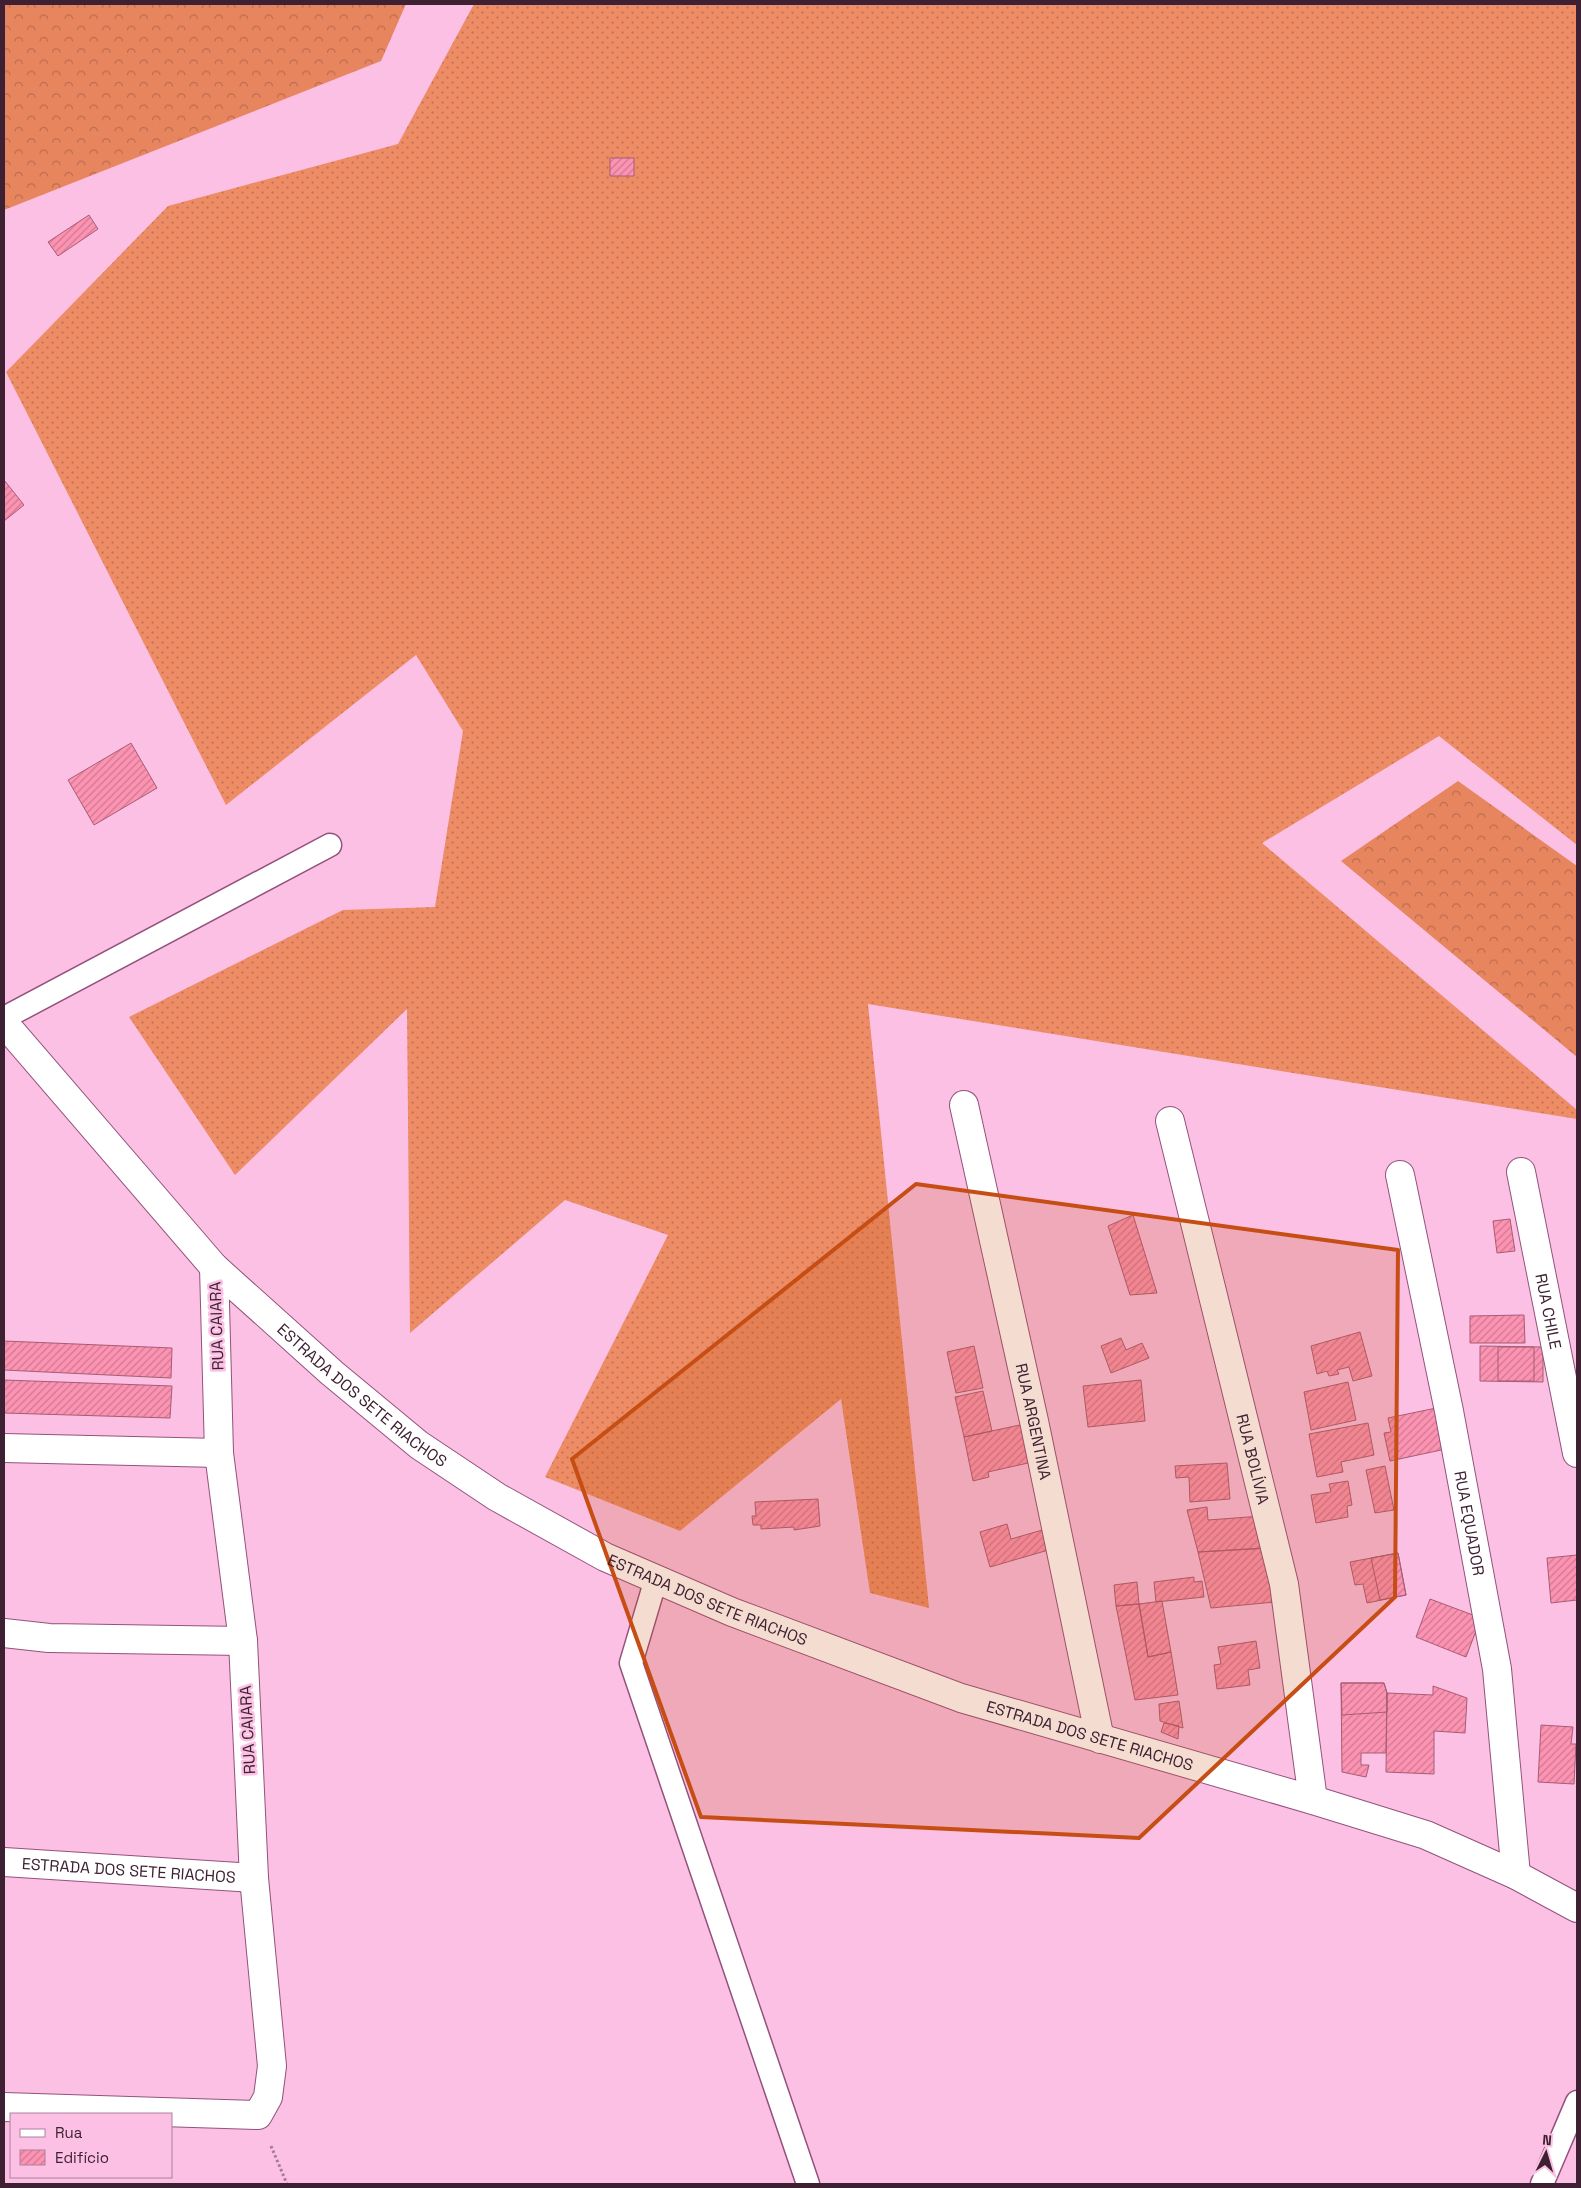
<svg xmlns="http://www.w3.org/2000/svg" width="1581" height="2188" font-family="'Space Grotesk',sans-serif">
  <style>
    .grass { fill: url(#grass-dots) }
    .forest { fill: url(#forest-crowns) }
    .building { fill: url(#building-hatch); stroke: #a85c73 }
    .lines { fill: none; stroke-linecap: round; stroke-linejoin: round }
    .service-casing { stroke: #93527c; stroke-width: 25 }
    .minor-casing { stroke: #93527c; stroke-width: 30 }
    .tertiary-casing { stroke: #93527c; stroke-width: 30 }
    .path { stroke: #a77a95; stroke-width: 3; stroke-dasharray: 2.5 2.5; stroke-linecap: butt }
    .service { stroke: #fff; stroke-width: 22 }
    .minor { stroke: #fff; stroke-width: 28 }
    .tertiary { stroke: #fff; stroke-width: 28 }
    .marked { fill: #c64e14; fill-opacity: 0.2; stroke: #c64e14; stroke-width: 4; stroke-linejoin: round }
    .labels { text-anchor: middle; stroke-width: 5; stroke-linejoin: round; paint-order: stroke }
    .street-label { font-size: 16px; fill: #3d2132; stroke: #fbc0e3 }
  </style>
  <defs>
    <pattern id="grass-dots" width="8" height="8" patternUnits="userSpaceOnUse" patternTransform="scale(1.25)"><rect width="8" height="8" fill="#ed8c65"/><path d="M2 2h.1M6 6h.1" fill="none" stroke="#c17254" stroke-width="1.8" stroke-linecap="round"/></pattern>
    <pattern id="forest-crowns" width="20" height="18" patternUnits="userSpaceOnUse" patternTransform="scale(1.25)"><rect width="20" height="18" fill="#e7855f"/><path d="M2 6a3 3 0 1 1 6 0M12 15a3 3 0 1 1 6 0" fill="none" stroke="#bc6c4f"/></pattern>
    <pattern id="building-hatch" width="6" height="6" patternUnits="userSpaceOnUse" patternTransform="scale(1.25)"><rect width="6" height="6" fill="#fd93b2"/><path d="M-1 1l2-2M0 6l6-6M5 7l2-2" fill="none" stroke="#ce7891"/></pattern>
  </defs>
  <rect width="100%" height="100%" fill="#fbc0e3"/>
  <path class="grass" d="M474,4H1577V845L1439,736L1262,843L1577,1110V1119L868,1004L929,1608L870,1593L841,1399L680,1531L545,1477L668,1235L565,1200L410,1333L407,1009L235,1175L129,1017L343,910L435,907L463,731L416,655L226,805L6,372L168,206L398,144Z"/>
  <path class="forest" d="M4,4H406L381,61L4,210Z
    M1458,781L1577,866V1057L1341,861Z"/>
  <path class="building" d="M610,158H634V176H610Z
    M89,215L98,229L58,256L48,242Z
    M4,480L24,505L4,521Z
    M131,743L157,788L94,825L68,780Z
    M1133,1215L1157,1293L1130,1295L1108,1226Z
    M1510,1219L1515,1251L1497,1253L1493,1221Z
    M1524,1315L1525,1343H1470V1316Z
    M1360,1332L1372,1376L1353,1381L1349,1367L1337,1370L1339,1374L1329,1376L1327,1371L1317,1374L1311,1346Z
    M1121,1338L1126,1350L1142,1343L1149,1358L1111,1373L1101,1346Z
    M4,1341L172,1348L171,1378L4,1370Z
    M974,1346L983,1388L956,1393L947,1352Z
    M1480,1346L1543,1347V1382L1480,1381Z
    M1498,1347H1534V1381H1498Z
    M4,1380L172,1386L170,1418L4,1413Z
    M1141,1380L1145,1421L1088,1427L1083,1386Z
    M1348,1382L1356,1420L1311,1430L1304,1392Z
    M983,1391L992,1431L964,1437L955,1397Z
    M1446,1406L1455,1447L1390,1461L1384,1433L1391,1432L1388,1418Z
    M1029,1423L1037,1461L988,1472L989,1477L973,1481L964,1437Z
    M1368,1423L1374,1455L1341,1462L1343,1472L1317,1477L1309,1434Z
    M1227,1463L1230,1499L1190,1502L1189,1477L1176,1478L1175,1466Z
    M1385,1466L1394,1510L1375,1513L1366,1470Z
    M1348,1481L1352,1505L1347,1506L1348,1517L1316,1523L1311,1495L1331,1492L1329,1484Z
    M818,1499L820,1526L794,1530V1527L761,1529V1525H753L752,1516H756L755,1502Z
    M1207,1507L1208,1520L1262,1516L1264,1548L1198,1552L1187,1510Z
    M1007,1524L1011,1539L1046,1529L1052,1549L990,1567L980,1532Z
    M1271,1548L1275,1602L1211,1608L1198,1552Z
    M1398,1553L1406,1595L1367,1603L1363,1584L1355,1585L1350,1562Z
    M1398,1553L1406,1595L1380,1600L1371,1558Z
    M1577,1555V1600L1551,1603L1547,1558Z
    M1194,1577V1582L1202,1581L1204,1597L1156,1602L1154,1582Z
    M1137,1582L1139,1604L1116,1606L1114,1585Z
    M1430,1599L1481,1618L1466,1657L1416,1637Z
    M1162,1601L1171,1652L1148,1657L1139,1604Z
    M1139,1604L1148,1657L1171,1652L1178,1695L1135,1700L1116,1606Z
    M1256,1641L1260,1668L1248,1670L1250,1685L1217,1689L1214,1665L1221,1664L1218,1647Z
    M1341,1683H1384L1387,1693V1712L1342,1715Z
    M1341,1683H1384L1387,1693L1386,1753H1361V1765H1369L1366,1777L1342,1772Z
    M1433,1686L1467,1698L1465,1733L1434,1731V1774L1386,1772L1387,1693L1433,1695Z
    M1179,1701L1183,1728L1160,1721L1159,1704Z
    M1164,1723L1179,1726L1178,1739L1161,1732Z
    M1541,1725L1573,1727L1571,1744H1576L1574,1784L1538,1782Z"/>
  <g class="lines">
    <defs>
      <path id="service" d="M4,1018L330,845
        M656,1579L631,1663L808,2184
        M1542,2184L1577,2102"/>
      <g id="minor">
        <path id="s1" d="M964,1105L1034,1421L1100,1739"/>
        <path id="s2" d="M1170,1121L1284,1584L1313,1800"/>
        <path id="s3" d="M1521,1172L1577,1453"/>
        <path id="s4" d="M1400,1175L1449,1411L1497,1669L1516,1875"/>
        <path d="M4,1448L219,1453"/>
        <path d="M4,1633L49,1638L243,1641"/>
        <path id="s5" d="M4,1862L254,1878"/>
        <path d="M4,2107L258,2115L268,2097L272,2066L254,1878L243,1641L219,1453L214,1267"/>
      </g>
      <g id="tertiary">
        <path id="s6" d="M4,1023L214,1267L332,1373L419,1445L497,1497L605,1557L732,1612L961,1698L1313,1800L1426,1835L1516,1875L1577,1908"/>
      </g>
    </defs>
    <use href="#service" class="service-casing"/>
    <use href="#minor" class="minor-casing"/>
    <use href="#tertiary" class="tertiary-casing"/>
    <path class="path" d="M271,2146L287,2184"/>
    <use href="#service" class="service"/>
    <use href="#minor" class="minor"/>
    <use href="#tertiary" class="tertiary"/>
  </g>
  <path class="marked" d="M916,1184L1398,1250L1395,1597L1139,1838L701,1817L572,1459Z"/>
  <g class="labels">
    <g class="street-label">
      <text dy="6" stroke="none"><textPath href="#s3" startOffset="142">RUA CHILE</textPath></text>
      <text transform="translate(216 1326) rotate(-92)" y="6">RUA CAIARA</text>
      <text dy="6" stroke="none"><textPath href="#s6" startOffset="518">ESTRADA DOS SETE RIACHOS</textPath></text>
      <text dy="6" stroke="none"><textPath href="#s1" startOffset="324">RUA ARGENTINA</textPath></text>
      <text dy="6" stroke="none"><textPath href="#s2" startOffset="348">RUA BOLÍVIA</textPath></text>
      <text dy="6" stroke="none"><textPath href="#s4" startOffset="355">RUA EQUADOR</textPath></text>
      <text dy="6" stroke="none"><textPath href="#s6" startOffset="922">ESTRADA DOS SETE RIACHOS</textPath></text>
      <text transform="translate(247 1730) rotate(-93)" y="6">RUA CAIARA</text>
      <text dy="6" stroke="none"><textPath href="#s6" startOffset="1328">ESTRADA DOS SETE RIACHOS</textPath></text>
      <text dy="6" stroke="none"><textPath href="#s5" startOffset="125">ESTRADA DOS SETE RIACHOS</textPath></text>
    </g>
  </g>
  <rect width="1581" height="2188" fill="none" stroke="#3d2132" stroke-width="10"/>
  <rect x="10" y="2113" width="162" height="65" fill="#fbc0e3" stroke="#af809c"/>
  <rect x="20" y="2129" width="25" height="8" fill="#ffffff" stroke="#af809c"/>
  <text x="55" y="2138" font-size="15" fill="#3d2132">Rua</text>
  <rect x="20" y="2150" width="25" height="15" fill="url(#building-hatch)" stroke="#af809c"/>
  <text x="55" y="2163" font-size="15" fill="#3d2132">Edifício</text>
  <g transform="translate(1546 2153) rotate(5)" stroke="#fbc0e3" stroke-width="4" paint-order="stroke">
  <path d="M0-4L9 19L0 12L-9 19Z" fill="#3d2132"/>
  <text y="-8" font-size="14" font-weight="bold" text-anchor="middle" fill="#3d2132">N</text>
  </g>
</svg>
